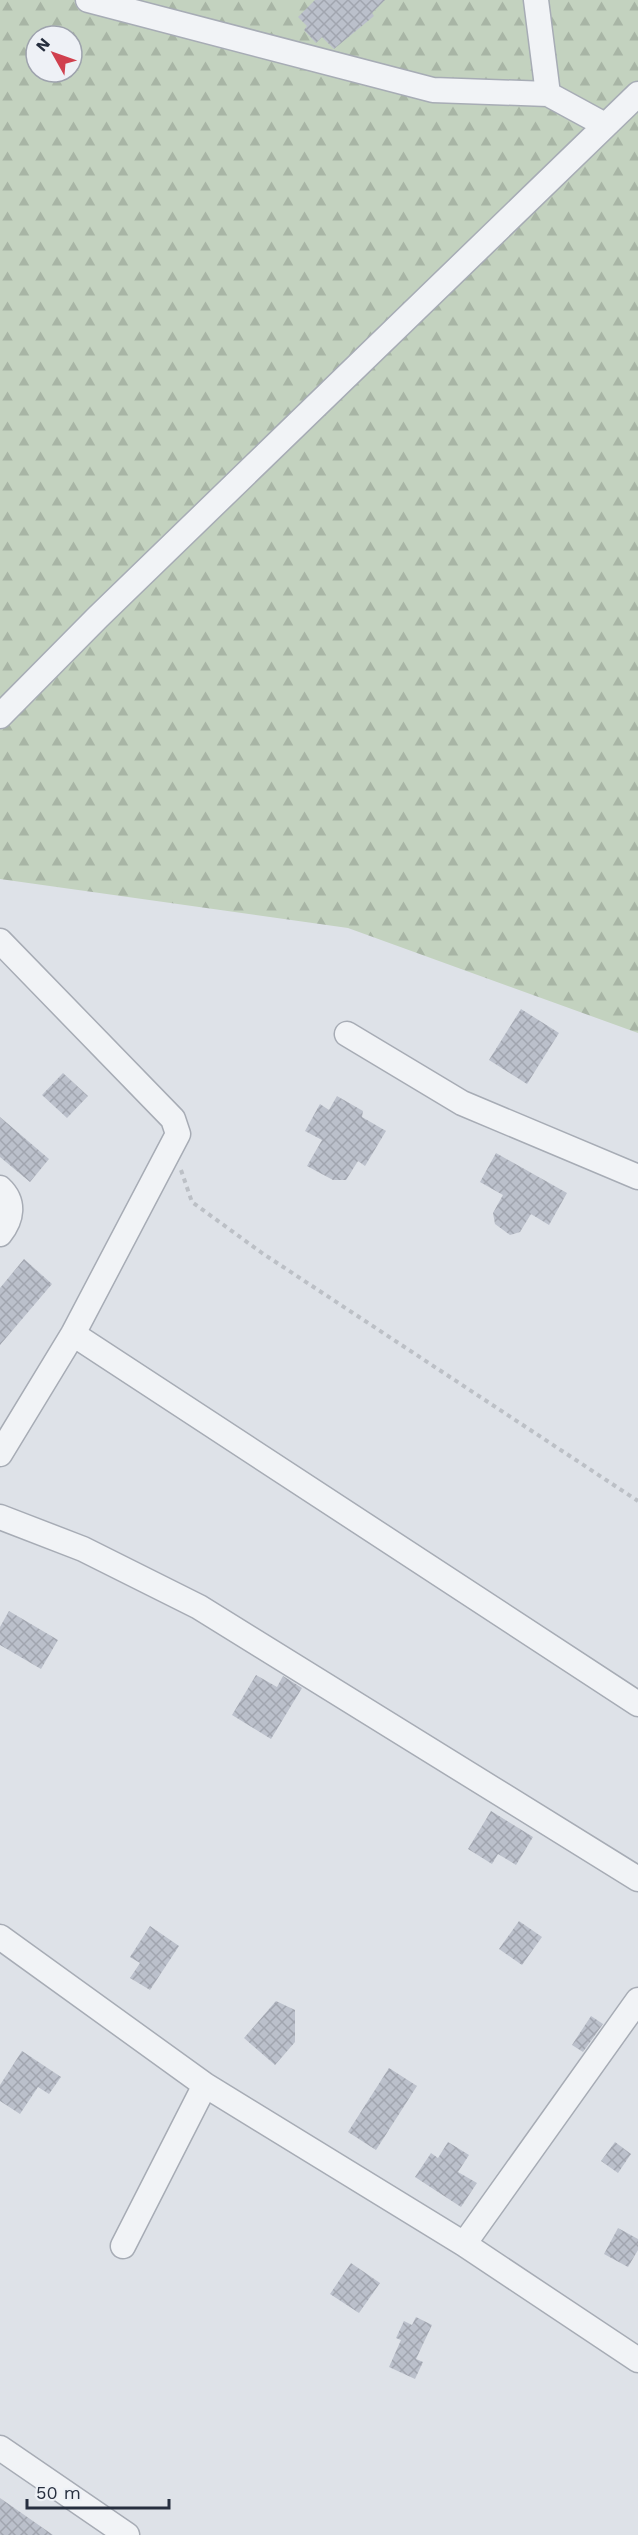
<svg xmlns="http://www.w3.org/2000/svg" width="638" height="2535" font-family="'Work Sans',sans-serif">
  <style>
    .forest { fill: url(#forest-firs); fill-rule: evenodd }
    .building { fill: url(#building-cross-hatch) }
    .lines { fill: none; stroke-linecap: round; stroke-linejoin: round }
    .minor-casing { stroke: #a7acb5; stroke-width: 27 }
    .path { stroke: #bcc0c6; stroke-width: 4; stroke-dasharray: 4.5 4.5; stroke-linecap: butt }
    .minor { stroke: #f1f3f6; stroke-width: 24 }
  </style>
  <defs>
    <pattern id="forest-firs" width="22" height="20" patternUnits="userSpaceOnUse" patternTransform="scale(1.5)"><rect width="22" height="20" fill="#c3d2bf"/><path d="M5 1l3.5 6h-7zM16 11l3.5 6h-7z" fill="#a8b5a5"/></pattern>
    <pattern id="building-cross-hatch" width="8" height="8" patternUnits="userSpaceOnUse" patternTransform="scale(1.5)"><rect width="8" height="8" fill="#bbc0cb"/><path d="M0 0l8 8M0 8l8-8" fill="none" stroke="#a1a5af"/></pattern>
  </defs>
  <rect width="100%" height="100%" fill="#dee2e8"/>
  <path class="forest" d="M0,0H638V1033L348,928L0,879ZM36,36H72V72H36Z"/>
  <path class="building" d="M315,0H385L372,13L374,16L334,49L322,37L316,43L304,30L307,26L298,17Z
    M521,1009L559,1033L527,1084L489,1060Z
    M63,1073L88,1096L67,1118L42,1095Z
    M337,1096L363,1111L362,1117L386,1131L365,1166L358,1161L346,1180H333L307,1166L322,1140L305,1131L320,1104L329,1110Z
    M0,1117L49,1159L30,1182L0,1157Z
    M496,1153L567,1193L549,1225L531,1214L520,1232L510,1235L495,1224L493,1213L503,1195L480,1182Z
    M24,1259L52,1284L0,1345V1288Z
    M9,1611L58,1640L41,1669L0,1645V1627Z
    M256,1675L277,1687L283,1676L302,1688L271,1739L232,1715Z
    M491,1811L533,1837L516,1865L498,1854L492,1864L468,1849Z
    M519,1921L542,1937L522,1965L499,1949Z
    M150,1926L179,1946L150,1990L130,1978L140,1963L130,1957Z
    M276,2001L295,2010V2042L275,2065L244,2038Z
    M591,2016L603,2024L583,2052L572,2045Z
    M22,2051L61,2077L49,2094L38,2087L20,2114L0,2101V2085Z
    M389,2068L417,2086L376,2150L348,2132Z
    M448,2142L469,2155L458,2172L477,2183L461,2207L415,2177L431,2153L438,2158Z
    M615,2142L631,2154L618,2173L601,2161Z
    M618,2228L638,2239V2250L628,2267L604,2254Z
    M351,2263L380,2283L359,2313L330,2294Z
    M416,2317L432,2325L416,2359L423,2362L415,2379L389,2367L401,2340L396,2338L404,2321L412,2325Z
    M0,2498L53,2535H0Z"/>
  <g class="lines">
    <defs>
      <path id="minor" d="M88,0L433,90L548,94L605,125
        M536,0L548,94
        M0,716L98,617L638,94
        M0,941L173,1119L178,1134L73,1334L0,1454
        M347,1034L462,1103L638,1177
        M0,1188C15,1202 12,1219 0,1234
        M73,1334L638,1704
        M0,1517L83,1549L199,1607L638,1879
        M0,1937L205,2085L464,2244L638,2360
        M464,2244L638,2000
        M123,2246L205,2085
        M0,2448L127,2535"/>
    </defs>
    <use href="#minor" class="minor-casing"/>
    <path class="path" d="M181,1170L192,1202L262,1253L638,1501"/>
    <use href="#minor" class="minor"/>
  </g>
  <g transform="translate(54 54) rotate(310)"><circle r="28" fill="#eef1f6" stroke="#9ea3ad" stroke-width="1.5"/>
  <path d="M0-4.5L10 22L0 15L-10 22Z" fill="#d0404e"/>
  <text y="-9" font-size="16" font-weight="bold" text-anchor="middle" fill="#272f3f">N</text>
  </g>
  <path d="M27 2499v9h142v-9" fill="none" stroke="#272f3f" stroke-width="3"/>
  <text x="36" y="2499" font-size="18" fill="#272f3f" stroke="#eef1f6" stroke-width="4.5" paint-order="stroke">50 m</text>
</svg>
